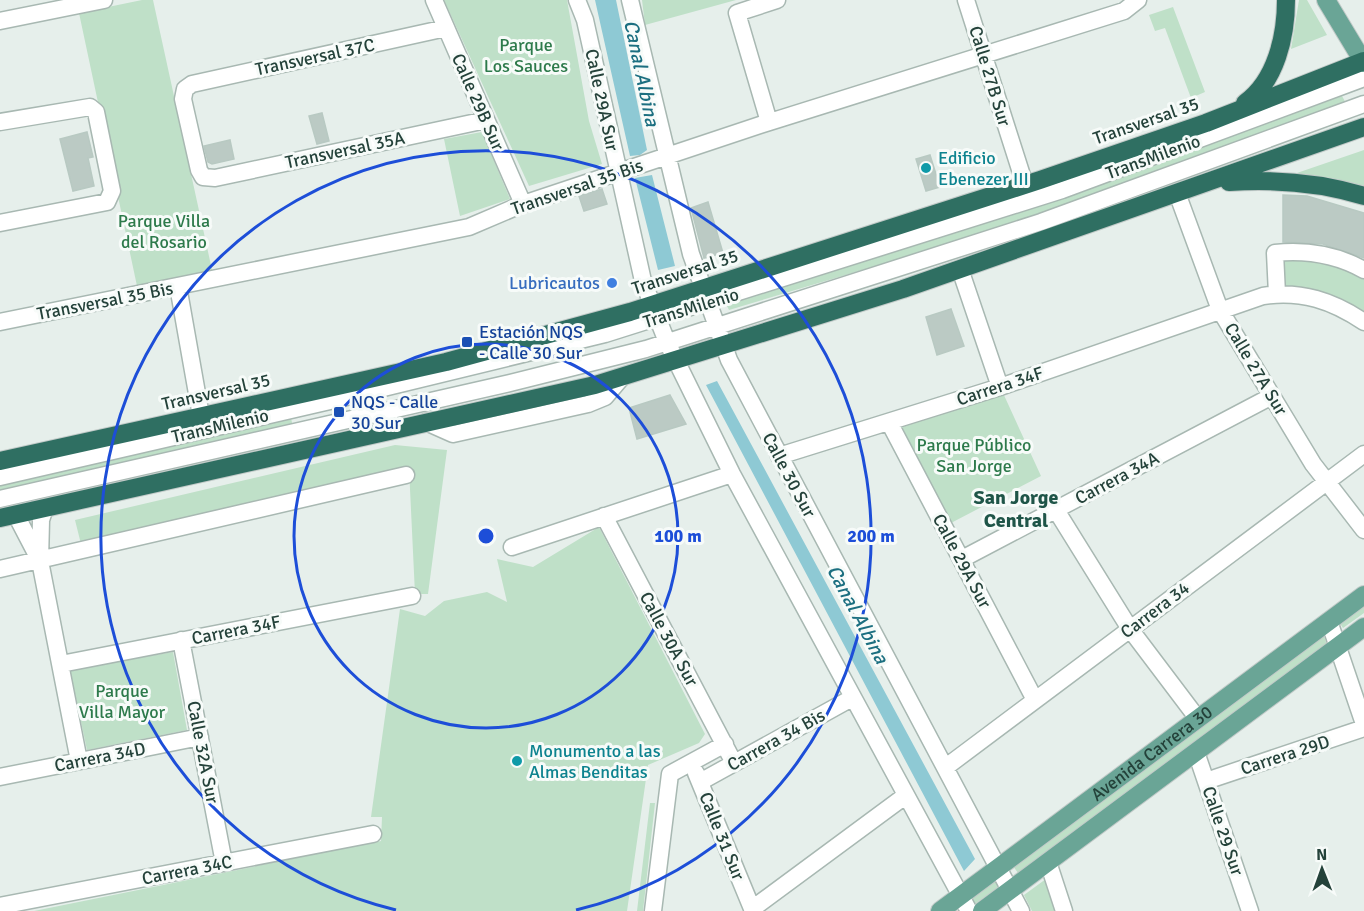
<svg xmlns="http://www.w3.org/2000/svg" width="1364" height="911" font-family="Signika,sans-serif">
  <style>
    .green { fill: #bfe0c8 }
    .water { fill: #8ec9d4 }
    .building { fill: #bbcac4; stroke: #b8c9c2; stroke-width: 1.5 }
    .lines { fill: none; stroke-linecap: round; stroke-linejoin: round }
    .minor-casing { stroke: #a8b8b2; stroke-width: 19 }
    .major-casing { stroke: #c2cac8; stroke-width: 20 }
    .highway-casing { stroke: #c2cac8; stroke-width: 20 }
    .minor { stroke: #fff; stroke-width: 16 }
    .major { stroke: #6aa596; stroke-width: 18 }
    .highway { stroke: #2f6f62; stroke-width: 18 }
    .ring { fill: none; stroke: #1d4ed8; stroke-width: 3 }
    .culture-dot { fill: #0f9aa8; stroke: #f7fbf9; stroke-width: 2 }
    .shop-dot { fill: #3f7fe0; stroke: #f7fbf9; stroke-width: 2 }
    .transit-dot { fill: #1a4fb4; stroke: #f7fbf9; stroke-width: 2 }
    .labels { text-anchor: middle; stroke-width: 6; stroke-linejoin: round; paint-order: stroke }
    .park-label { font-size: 18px; fill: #2d7a4b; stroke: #f7fbf9 }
    .street-label { font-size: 18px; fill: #24423a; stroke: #f7fbf9 }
    .culture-label { font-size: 18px; fill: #0d838f; stroke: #f7fbf9; text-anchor: start }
    .shop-label { font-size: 18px; fill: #366cbe; stroke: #f7fbf9; text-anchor: end }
    .transit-label { font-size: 18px; fill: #164399; stroke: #f7fbf9; text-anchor: start }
    .water-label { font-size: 20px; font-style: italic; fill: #1c6f80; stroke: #f7fbf9 }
    .neighbourhood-label { font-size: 20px; font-weight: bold; fill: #1f5548; stroke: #f7fbf9 }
    .centre { fill: #1d4ed8; stroke: #f7fbf9; stroke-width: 3 }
    .ring-label { font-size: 18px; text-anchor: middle; font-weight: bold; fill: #1d4ed8; stroke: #f7fbf9; stroke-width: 6; stroke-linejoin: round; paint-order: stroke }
  </style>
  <rect width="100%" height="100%" fill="#e6efeb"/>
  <path class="green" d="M142,0H153L212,270L137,286L79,13Z
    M444,0H567L589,121L602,164L529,186Z
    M642,0H736L645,25Z
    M1299,0H1307L1327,35L1291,49Z
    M1173,7L1205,92L1191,98L1165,28L1155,31L1149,15Z
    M1342,96L1347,105L1012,225L729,310L725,302L1057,199Z
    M482,132L510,199L460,216L444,139Z
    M1364,150V187L1330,178L1294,174Z
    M1294,258L1327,262L1364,277V313L1336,298L1283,286V260Z
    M1003,393L1041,476L951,523L902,427Z
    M291,418L293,427L0,493V485Z
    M395,445L447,450L428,594H415L409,468L81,544L75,520Z
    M599,527L705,734L699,743L648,765L627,911H34L381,841L382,817H371L400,609L425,616L444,601L487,592L507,602L497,559L533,567Z
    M1364,603V613L1343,628L1339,622Z
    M1324,636L1327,645L1018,873L1013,866Z
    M173,652L187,730L87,750L70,670Z
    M650,803H655L643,911H637Z
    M1050,876L1061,911H1032L1024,895Z
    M996,880L1000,886L972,906L969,900Z"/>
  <path class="water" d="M595,0H616L647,150L640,155L630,156Z
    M652,175L675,266L658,270L635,178Z
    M717,381L975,859L964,871L706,385Z"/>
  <path class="building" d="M322,113L329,141L317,144L309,116Z
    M87,132L93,157L88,158L94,186L73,191L60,139Z
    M230,140L234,159L212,164L208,162L204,146Z
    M930,155L940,187L926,191L916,159Z
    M602,189L607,204L584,211L579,196Z
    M1283,195L1307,196L1364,213V258L1323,244L1283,242Z
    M708,202L723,253L704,258L691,208Z
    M951,309L964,346L937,355L926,317Z
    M670,395L686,424L637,439L629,408Z"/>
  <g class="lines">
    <defs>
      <path id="minor" d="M434,0L523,204
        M577,0L585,20L643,281L667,342L732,474L969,911
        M630,0L691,254L729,360L1021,911
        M966,0L1025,185
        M0,21L104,0
        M446,28L192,84L185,89L183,99L199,170L203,177L215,178L486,120
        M0,122L90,107L96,112L112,191L107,202L0,223
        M769,122L737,13L777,0
        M1177,193L1220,310L1313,464L1364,530
        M960,269L1000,387
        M178,286L201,416
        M1277,294L1275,253C1305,250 1337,255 1364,270
        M0,322L469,227L523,204L760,125L1124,11L1138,0
        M426,422L453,434L588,404L605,397L622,377
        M889,422L1035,700
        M779,456L1000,387L1263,296C1301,290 1333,301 1364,322
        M0,477L330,401L605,334L1062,190L1364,78
        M0,499L510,383L646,349L1041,222L1364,104
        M45,508L41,520L40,561L79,761
        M1056,510L1130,629L1198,719
        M16,515L40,561
        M604,516L734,763
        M512,547L732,474
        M962,559L1272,396
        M0,569L406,475
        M1329,621L1364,724
        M181,640L224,863
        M61,664L412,596
        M1196,752L1250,911
        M946,767L1364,454
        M696,773L753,911
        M0,777L200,737
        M1206,781L1364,728
        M700,782L852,698
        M1048,862L1064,911
        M0,906L373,834
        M752,909L905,796
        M653,911L670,774L725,744"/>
      <g id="major">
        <path d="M1326,0L1364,63"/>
        <path id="s1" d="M940,911L1364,595"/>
        <path d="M982,911L1364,627"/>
      </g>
      <path id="highway" d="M1245,103C1276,81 1286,36 1286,0
        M1229,182C1276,179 1319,182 1364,196
        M0,461L446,362L630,312L1040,180L1206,123L1364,61
        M0,518L595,385L903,289L1364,127"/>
    </defs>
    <use href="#minor" class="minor-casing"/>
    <use href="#major" class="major-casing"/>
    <use href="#highway" class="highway-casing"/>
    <use href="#minor" class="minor"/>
    <use href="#major" class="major"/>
    <use href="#highway" class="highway"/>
  </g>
  <g class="ring">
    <circle cx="486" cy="536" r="192"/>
    <path d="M396 910A385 385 0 1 1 576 910"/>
  </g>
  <g class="culture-dot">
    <circle cx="926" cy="168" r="6"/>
    <circle cx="517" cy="761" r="6"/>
  </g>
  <circle class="shop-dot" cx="612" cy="283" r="6"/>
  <g class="transit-dot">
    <rect x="461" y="336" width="12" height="12" rx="3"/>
    <rect x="333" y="406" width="12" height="12" rx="3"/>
  </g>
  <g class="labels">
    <g class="park-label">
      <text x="526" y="51">Parque<tspan x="526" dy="21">Los Sauces</tspan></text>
      <text x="164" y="227">Parque Villa<tspan x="164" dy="21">del Rosario</tspan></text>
      <text x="974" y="451">Parque Público<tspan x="974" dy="21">San Jorge</tspan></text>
      <text x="122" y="697">Parque<tspan x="122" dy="21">Villa Mayor</tspan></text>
    </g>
    <g class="street-label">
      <text transform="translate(315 57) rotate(-12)" y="6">Transversal 37C</text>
      <text transform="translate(990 76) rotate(73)" y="6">Calle 27B Sur</text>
      <text transform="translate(602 100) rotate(78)" y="6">Calle 29A Sur</text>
      <text transform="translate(478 102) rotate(66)" y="6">Calle 29B Sur</text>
      <text transform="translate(1146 121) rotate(-19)" y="6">Transversal 35</text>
      <text transform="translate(345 150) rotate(-12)" y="6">Transversal 35A</text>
      <text transform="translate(1153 157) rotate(-20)" y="6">TransMilenio</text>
      <text transform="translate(577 187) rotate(-19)" y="6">Transversal 35 Bis</text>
      <text transform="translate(685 272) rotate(-18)" y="6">Transversal 35</text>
      <text transform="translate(105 301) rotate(-11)" y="6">Transversal 35 Bis</text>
      <text transform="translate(691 308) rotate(-17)" y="6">TransMilenio</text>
      <text transform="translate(1256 369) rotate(59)" y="6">Calle 27A Sur</text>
      <text transform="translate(1000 386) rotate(-18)" y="6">Carrera 34F</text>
      <text transform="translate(216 392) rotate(-13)" y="6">Transversal 35</text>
      <text transform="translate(220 426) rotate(-13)" y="6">TransMilenio</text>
      <text transform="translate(789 475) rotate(62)" y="6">Calle 30 Sur</text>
      <text transform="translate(1117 478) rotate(-28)" y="6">Carrera 34A</text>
      <text transform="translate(962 561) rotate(62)" y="6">Calle 29A Sur</text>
      <text transform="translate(1155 610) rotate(-37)" y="6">Carrera 34</text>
      <text transform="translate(236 630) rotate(-11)" y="6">Carrera 34F</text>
      <text transform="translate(669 639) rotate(62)" y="6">Calle 30A Sur</text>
      <text transform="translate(776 740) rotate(-29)" y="6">Carrera 34 Bis</text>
      <text transform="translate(203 752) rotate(79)" y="6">Calle 32A Sur</text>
      <text dy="6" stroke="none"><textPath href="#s1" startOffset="264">Avenida Carrera 30</textPath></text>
      <text transform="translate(1285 755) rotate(-18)" y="6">Carrera 29D</text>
      <text transform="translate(100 757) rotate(-11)" y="6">Carrera 34D</text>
      <text transform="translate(1223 831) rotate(71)" y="6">Calle 29 Sur</text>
      <text transform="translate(722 836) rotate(68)" y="6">Calle 31 Sur</text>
      <text transform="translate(187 870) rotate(-11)" y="6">Carrera 34C</text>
    </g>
    <g class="culture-label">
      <text x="938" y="164">Edificio<tspan x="938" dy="21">Ebenezer III</tspan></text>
      <text x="529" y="757">Monumento a las<tspan x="529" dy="21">Almas Benditas</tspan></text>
    </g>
    <g class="shop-label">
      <text x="600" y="289">Lubricautos</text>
    </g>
    <g class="transit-label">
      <text x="479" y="338">Estación NQS<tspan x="479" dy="21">- Calle 30 Sur</tspan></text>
      <text x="351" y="408">NQS - Calle<tspan x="351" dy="21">30 Sur</tspan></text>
    </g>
    <g class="water-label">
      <text transform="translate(642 73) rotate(78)" y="7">Canal Albina</text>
      <text transform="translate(858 614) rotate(62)" y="7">Canal Albina</text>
    </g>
    <g class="neighbourhood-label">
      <text x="1016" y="504">San Jorge<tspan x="1016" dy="23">Central</tspan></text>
    </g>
  </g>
  <circle cx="486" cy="536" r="9" class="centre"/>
  <g class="ring-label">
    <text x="678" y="542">100 m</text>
    <text x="871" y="542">200 m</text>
  </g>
  <g transform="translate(1322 869) rotate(359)" stroke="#f7fbf9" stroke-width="4.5" paint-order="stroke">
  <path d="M0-4.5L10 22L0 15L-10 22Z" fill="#24423a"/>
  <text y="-9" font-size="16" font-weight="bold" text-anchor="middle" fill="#24423a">N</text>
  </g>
</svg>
